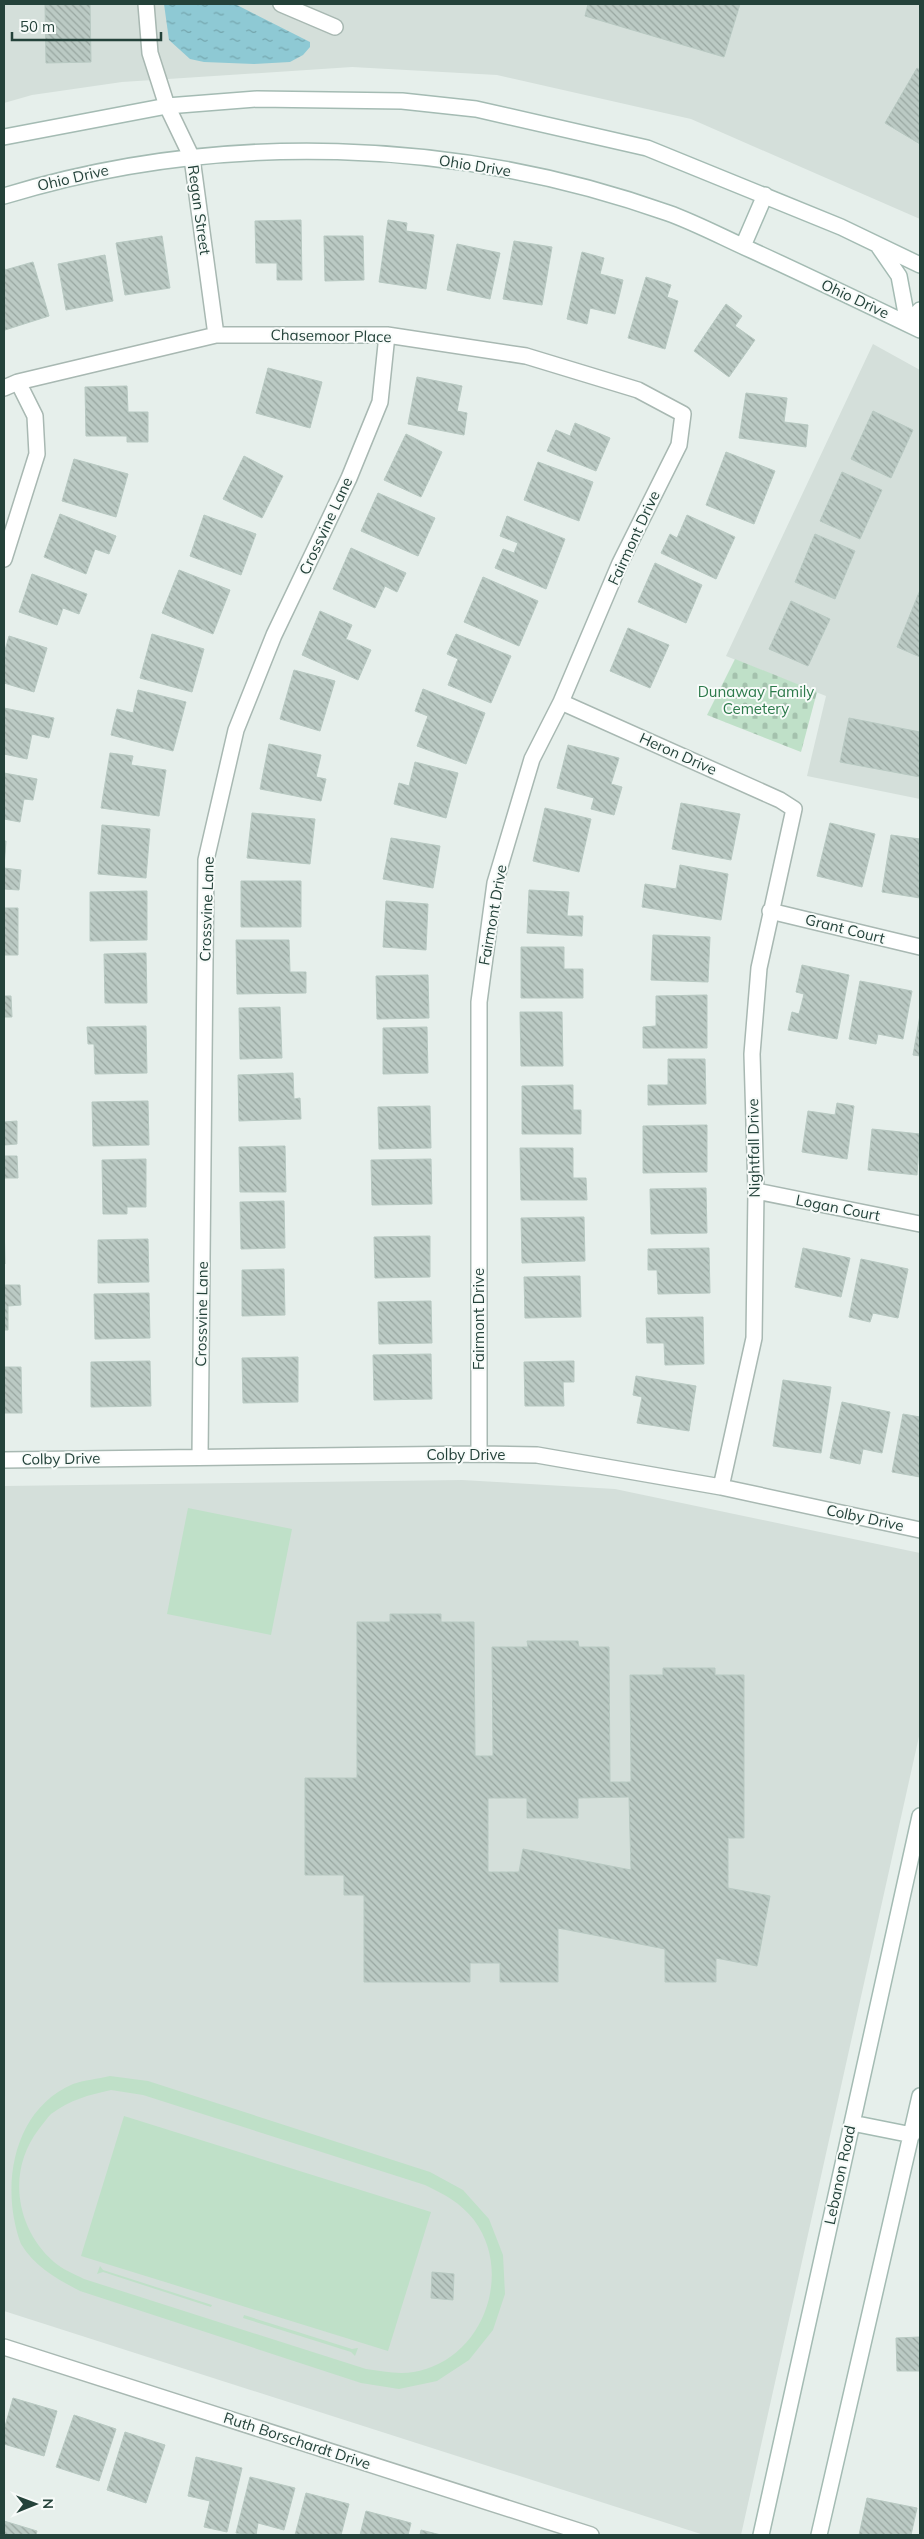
<svg xmlns="http://www.w3.org/2000/svg" width="924" height="2539" font-family="Mulish,sans-serif">
  <style>
    .built { fill: #d4dfda }
    .cemetery { fill: url(#cemetery-stones) }
    .green { fill: #bfe0c8; fill-rule: evenodd }
    .water { fill: url(#water-ripples) }
    .building { fill: url(#building-back-hatch); stroke: #b8c9c2; fill-rule: evenodd }
    .lines { fill: none; stroke-linecap: round; stroke-linejoin: round }
    .minor-casing { stroke: #a8b8b2; stroke-width: 18 }
    .secondary-casing { stroke: #a4bbb3; stroke-width: 18 }
    .minor { stroke: #fff; stroke-width: 15 }
    .secondary { stroke: #fff; stroke-width: 15 }
    .labels { text-anchor: middle; stroke-width: 4; stroke-linejoin: round; paint-order: stroke }
    .street-label { font-size: 15px; fill: #24423a; stroke: #f7fbf9 }
    .park-label { font-size: 15px; fill: #2d7a4b; stroke: #f7fbf9 }
  </style>
  <defs>
    <pattern id="cemetery-stones" width="16" height="16" patternUnits="userSpaceOnUse" patternTransform="scale(1.25)"><rect width="16" height="16" fill="#bfe0c8"/><path d="M2 7V4a2 2 0 0 1 4 0v3zM10 15v-3a2 2 0 0 1 4 0v3z" fill="#a4c1ad"/></pattern>
    <pattern id="water-ripples" width="26" height="14" patternUnits="userSpaceOnUse" patternTransform="scale(1.25)"><rect width="26" height="14" fill="#8ec9d4"/><path d="M2 4q2-2 4 0t4 0M15 11q2-2 4 0t4 0" fill="none" stroke="#74a5ad"/></pattern>
    <pattern id="building-back-hatch" width="6" height="6" patternUnits="userSpaceOnUse" patternTransform="scale(1.25)"><rect width="6" height="6" fill="#bbcac4"/><path d="M-1 5l2 2M0 0l6 6M5-1l2 2" fill="none" stroke="#98a6a0"/></pattern>
  </defs>
  <rect width="100%" height="100%" fill="#e6efeb"/>
  <path class="built" d="M4,4H920V219L691,119L497,75L352,67L122,82L32,95L4,103Z
    M873,344L920,370V799L807,776L826,696L726,656Z
    M462,1480L615,1489L920,1553V1732L741,2535H704L4,2311V1486Z"/>
  <path class="cemetery" d="M735,659L817,692L801,752L707,715Z"/>
  <path class="green" d="M188,1508L292,1529L271,1635L167,1614Z
    M110,2076L148,2081L430,2172L463,2190L489,2219L503,2255L505,2294L493,2330L469,2360L437,2381L399,2389L361,2383L80,2291C57,2279 35,2267 21,2244C0,2188 12,2110 73,2084C84,2080 98,2079 110,2076ZM111,2090L143,2095L425,2185C444,2194 461,2203 474,2220C512,2271 486,2350 426,2369C406,2376 386,2372 366,2369L84,2279C74,2274 62,2269 54,2262C15,2228 7,2170 39,2129C43,2124 47,2118 51,2114C70,2100 88,2095 111,2090Z
    M124,2116L431,2212L388,2351L81,2256Z
    M100,2266L103,2270L212,2305L211,2307L103,2272L97,2274Z
    M244,2315L352,2349L358,2348L355,2356L351,2352L243,2318Z"/>
  <path class="water" d="M164,4H235L310,42V47L303,55L290,62L254,64L204,62L190,59L169,40Z"/>
  <path class="building" d="M45,4H90L91,62L46,63Z
    M588,4H740L724,57L585,16Z
    M917,68L920,70V144L885,123Z
    M301,220L302,280H277V263H256L255,221Z
    M388,220L407,223L406,231L434,235L426,289L379,282Z
    M162,236L170,288L125,295L116,243Z
    M324,236H363L364,280L325,281Z
    M514,241L552,247L542,305L503,299Z
    M457,244L500,253L490,299L447,290Z
    M582,252L604,258L600,274L623,280L615,314L590,308L587,324L567,319Z
    M105,255L113,301L66,310L58,264Z
    M33,262L49,316L5,330L4,265L5,270Z
    M646,277L671,285L667,297L678,301L665,349L628,338Z
    M726,304L742,316L735,326L755,340L729,377L694,351Z
    M268,368L322,382L310,428L256,413Z
    M417,377L462,386L457,411L467,413L464,435L408,424Z
    M127,386L128,412H148V442H127V436H86L85,387Z
    M746,393L787,398L784,422L808,425L806,447L739,438Z
    M873,411L913,430L891,478L851,459Z
    M575,423L610,438L596,471L547,451L556,430L570,436Z
    M406,434L442,452L421,497L384,480Z
    M726,452L775,471L754,524L706,505Z
    M244,456L283,476L262,518L223,499Z
    M74,459L128,474L116,517L62,501Z
    M538,462L593,482L579,521L524,500Z
    M842,472L882,490L860,539L820,521Z
    M378,493L435,518L418,556L361,531Z
    M60,514L116,536L109,554L95,549L86,574L44,557Z
    M204,515L256,534L241,575L190,556Z
    M687,515L735,537L716,579L661,553L670,534L677,538Z
    M507,516L565,539L546,589L495,568L503,549L514,553L518,543L500,536Z
    M815,534L855,551L835,599L795,582Z
    M351,548L406,573L397,592L385,586L375,608L333,589Z
    M655,563L702,585L686,623L638,602Z
    M179,570L230,590L213,634L162,613Z
    M32,574L87,594L79,614L63,608L57,625L19,612Z
    M483,577L538,601L519,646L464,622Z
    M920,590V657L897,647Z
    M791,601L830,619L808,666L769,649Z
    M320,611L352,625L346,639L371,650L358,680L302,655Z
    M628,628L669,645L650,688L610,671Z
    M152,634L204,649L192,692L140,678Z
    M456,634L511,656L491,703L448,685L458,659L447,654Z
    M9,636L47,648L34,692L4,683V654Z
    M294,670L335,681L320,731L280,719Z
    M423,689L485,713L466,764L417,746L428,716L415,711Z
    M138,690L186,702L173,751L111,735L117,709L133,713Z
    M4,708L54,718L49,738L32,734L27,759L4,754Z
    M849,718L920,732V777L840,762Z
    M269,744L321,755L316,777L326,779L321,801L260,789Z
    M568,745L619,758L611,784L622,787L614,815L591,809L594,798L557,788Z
    M110,753L133,756L131,765L166,770L159,816L101,808Z
    M415,762L458,773L446,818L394,804L399,783L409,786Z
    M4,773L37,779L33,800L24,799L20,822L4,819Z
    M681,803L740,814L731,860L672,849Z
    M545,808L591,819L579,872L533,861Z
    M252,813L315,819L310,864L247,858Z
    M830,823L875,834L862,887L817,876Z
    M102,825L150,829L146,878L98,874Z
    M891,835L920,839V898L882,892Z
    M391,838L440,846L433,888L383,879Z
    M4,841H6L4,867Z
    M680,865L728,874L721,920L642,907L645,884L676,889Z
    M4,868L21,870L19,890L4,889Z
    M241,881H301V927H241Z
    M529,890L569,892L567,916H583L582,936L527,933Z
    M147,891V940L90,941V892Z
    M386,901L428,904L426,950L383,947Z
    M4,908H18V955H4Z
    M653,935L710,937L708,982L651,980Z
    M236,940H289L290,972H306V993L237,994Z
    M521,947H564V969H583V998H521Z
    M146,953L147,1003H105L104,954Z
    M802,965L849,975L837,1039L788,1030L792,1012L799,1014L804,994L796,992Z
    M428,975L429,1018L377,1019L376,976Z
    M860,981L912,991L903,1039L878,1034L876,1044L849,1039Z
    M707,995V1048H643V1027L656,1026V996Z
    M4,996H11L12,1017H4Z
    M280,1007L282,1058L240,1059L239,1008Z
    M520,1012H562L563,1066H521Z
    M920,1015V1056L913,1055Z
    M146,1026L147,1073L95,1074L94,1044H88L87,1027Z
    M427,1027L428,1073L383,1074V1028Z
    M668,1059H705L706,1104L648,1105V1085H668Z
    M293,1073L294,1099L300,1098L301,1119L239,1121L238,1075Z
    M573,1085V1110H581V1134H522V1086Z
    M148,1101L149,1145L93,1146L92,1102Z
    M837,1103L854,1106L847,1159L802,1152L808,1111L835,1115Z
    M430,1106L431,1148L379,1149L378,1107Z
    M17,1121V1144L4,1145V1122Z
    M707,1125V1172L643,1173V1126Z
    M872,1129L920,1134L917,1175L868,1170Z
    M285,1146L286,1192H240L239,1147Z
    M520,1148H573V1178H586L587,1200H521Z
    M4,1156H17L18,1178H4Z
    M146,1159V1207H127V1214H103L102,1160Z
    M431,1159L432,1204L372,1205L371,1160Z
    M706,1188L707,1233L651,1234L650,1189Z
    M284,1201L285,1248L241,1249L240,1202Z
    M584,1217L585,1261L522,1263L521,1218Z
    M4,1219L5,1264H4Z
    M430,1236V1277L375,1278L374,1237Z
    M148,1239L149,1282L98,1283V1240Z
    M709,1248L710,1293L658,1294L657,1270H648V1249Z
    M803,1248L850,1258L841,1297L795,1287Z
    M861,1259L908,1269L898,1318L873,1313L870,1322L849,1317Z
    M284,1269L285,1315L242,1316V1270Z
    M580,1276L581,1317L525,1318L524,1277Z
    M4,1285H20L21,1305L8,1306V1330H4Z
    M149,1293L150,1338L95,1339L94,1294Z
    M431,1301L432,1343L379,1344L378,1302Z
    M703,1317L704,1364L665,1365L664,1343H647L646,1318Z
    M431,1354L432,1399L374,1400L373,1355Z
    M298,1357V1402L243,1403L242,1358Z
    M150,1361L151,1406L91,1407V1362Z
    M574,1361V1382H563L564,1406H525L524,1362Z
    M4,1367H21L22,1413H4Z
    M636,1376L696,1386L689,1431L637,1423L642,1397L633,1395Z
    M783,1380L831,1387L821,1453L773,1446Z
    M842,1402L890,1412L882,1453L863,1449L860,1464L830,1458Z
    M903,1414L920,1417V1477L892,1472Z
    M390,1614H441V1622H474L475,1756H493L492,1647H528L527,1641H578L579,1647H609L610,1782H631L630,1675H663V1668H715V1675H744V1838H728V1888L770,1896L757,1966L716,1958V1982H665V1949L558,1928V1982H500V1963H470V1982H364V1895H344V1875H305V1778H357V1622H390ZM629,1797L631,1870L523,1849L519,1872H488V1798H527V1818H578V1798Z
    M432,2272L454,2274L453,2300L431,2298Z
    M920,2337V2371H897L896,2338Z
    M13,2398L57,2411L44,2456L4,2444V2430Z
    M74,2415L116,2429L99,2481L56,2467Z
    M125,2432L165,2445L146,2503L107,2490Z
    M196,2457L242,2468L227,2532L204,2527L210,2501L188,2496Z
    M250,2477L295,2488L284,2530L258,2523L256,2535L236,2533Z
    M306,2493L349,2504L341,2535H295Z
    M867,2498L917,2508L911,2535H859Z
    M366,2511L411,2523L408,2535H360Z
    M4,2521L37,2531L36,2535H4Z
    M421,2530L441,2535H420Z"/>
  <g class="lines">
    <defs>
      <path id="minor" d="M146,4L150,53L167,106L192,158L216,335
        M281,4L335,27
        M4,388L18,382L216,335H387L526,356L638,390L683,414L679,445L620,563L561,702L532,759L495,883L479,1002V1454
        M4,559L37,454L35,416L18,382
        M561,702L780,800L794,809L759,968L752,1054L756,1191L754,1338L721,1487
        M770,911L920,947
        M756,1191L920,1224
        M200,1457L206,860L236,730L274,635L349,478L380,402L387,335
        M4,1460L479,1454L537,1455L721,1487L920,1530
        M4,2347L591,2535"/>
      <path id="secondary" d="M4,137L167,106L257,99L402,101L476,109L647,148L841,227L920,265
        M4,196C219,130 457,138 668,213C696,223 724,238 751,250C808,276 864,303 920,330
        M743,246L765,195
        M879,247L899,276L908,324
        M908,324L920,310
        M852,2123L912,2135
        M761,2535L920,1816
        M819,2535L920,2096"/>
    </defs>
    <use href="#minor" class="minor-casing"/>
    <use href="#secondary" class="secondary-casing"/>
    <use href="#minor" class="minor"/>
    <use href="#secondary" class="secondary"/>
  </g>
  <g class="labels">
    <g class="street-label">
      <text transform="translate(475 166) rotate(9)" y="5">Ohio Drive</text>
      <text transform="translate(73 178) rotate(-13)" y="5">Ohio Drive</text>
      <text transform="translate(199 210) rotate(82)" y="5">Regan Street</text>
      <text transform="translate(855 299) rotate(25)" y="5">Ohio Drive</text>
      <text transform="translate(331 336) rotate(1)" y="5">Chasemoor Place</text>
      <text transform="translate(326 526) rotate(-65)" y="5">Crossvine Lane</text>
      <text transform="translate(634 538) rotate(-65)" y="5">Fairmont Drive</text>
      <text transform="translate(678 754) rotate(24)" y="5">Heron Drive</text>
      <text transform="translate(207 909) rotate(-88)" y="5">Crossvine Lane</text>
      <text transform="translate(493 915) rotate(-80)" y="5">Fairmont Drive</text>
      <text transform="translate(845 929) rotate(14)" y="5">Grant Court</text>
      <text transform="translate(754 1148) rotate(-91)" y="5">Nightfall Drive</text>
      <text transform="translate(838 1208) rotate(11)" y="5">Logan Court</text>
      <text transform="translate(202 1314) rotate(-89)" y="5">Crossvine Lane</text>
      <text transform="translate(479 1319) rotate(-90)" y="5">Fairmont Drive</text>
      <text x="466" y="1460">Colby Drive</text>
      <text transform="translate(61 1459) rotate(-1)" y="5">Colby Drive</text>
      <text transform="translate(865 1518) rotate(12)" y="5">Colby Drive</text>
      <text transform="translate(840 2175) rotate(-78)" y="5">Lebanon Road</text>
      <text transform="translate(297 2441) rotate(18)" y="5">Ruth Borschardt Drive</text>
    </g>
    <g class="park-label">
      <text x="756" y="697">Dunaway Family<tspan x="756" dy="17">Cemetery</tspan></text>
    </g>
  </g>
  <rect width="924" height="2539" fill="none" stroke="#24423a" stroke-width="10"/>
  <g transform="translate(35 2504) rotate(89)" stroke="#f7fbf9" stroke-width="4" paint-order="stroke">
  <path d="M0-4L9 19L0 12L-9 19Z" fill="#24423a"/>
  <text y="-8" font-size="14" font-weight="bold" text-anchor="middle" fill="#24423a">N</text>
  </g>
  <path d="M12 32v8h149v-8" fill="none" stroke="#24423a" stroke-width="2.5"/>
  <text x="20" y="32" font-size="15" fill="#24423a" stroke="#f7fbf9" stroke-width="4" paint-order="stroke">50 m</text>
</svg>
